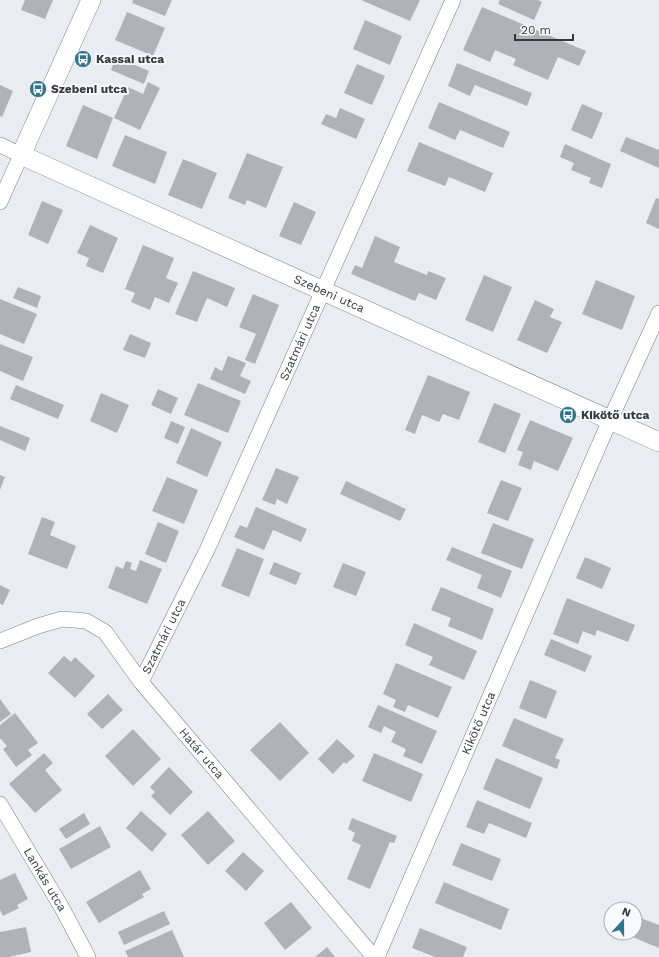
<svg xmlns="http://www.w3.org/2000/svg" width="659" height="957" font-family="'Work Sans',sans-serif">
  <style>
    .building { fill: #afb3b8 }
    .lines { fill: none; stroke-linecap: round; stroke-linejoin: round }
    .minor-casing { stroke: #797d82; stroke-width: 16 }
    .tertiary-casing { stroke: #797d82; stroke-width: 20 }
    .minor { stroke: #fff; stroke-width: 15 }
    .tertiary { stroke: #fff; stroke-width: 19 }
    .labels { text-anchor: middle; stroke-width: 4; stroke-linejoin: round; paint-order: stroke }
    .poi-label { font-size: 12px; font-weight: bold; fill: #36383a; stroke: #f7faff; text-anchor: start }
    .street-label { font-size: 12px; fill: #36383a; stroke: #f7faff }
  </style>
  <rect width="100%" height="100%" fill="#e9edf2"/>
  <path class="building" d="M25,0H53L45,19L21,10Z
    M133,0H172L165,16L132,3Z
    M361,0H420L410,21Z
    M500,0H538L542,2L534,20L498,4Z
    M482,7L586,51L579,66L558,57L548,80L513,65L516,59L495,50L490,62L463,50Z
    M127,12L165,28L153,56L115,40Z
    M365,20L402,36L390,65L353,49Z
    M116,57L149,71L144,84L111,70Z
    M457,63L532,93L527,106L475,85L470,96L448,86Z
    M357,64L385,76L372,105L344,93Z
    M148,82L160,88L140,130L114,118L128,87L143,94Z
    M0,85L13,91L2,117L0,116Z
    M439,102L510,132L503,148L460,130L455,140L428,128Z
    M582,104L603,113L592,139L571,130Z
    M83,105L113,118L97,159L66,146Z
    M340,108L365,119L356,139L321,124L326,114L336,118Z
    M125,135L167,152L155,184L112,166Z
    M626,137L659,150V168L620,151Z
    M419,142L493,173L485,192L449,177L445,186L407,171Z
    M565,144L611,164L602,188L589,183L591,178L571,170L574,163L560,157Z
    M247,153L283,167L266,208L247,200L245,205L228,198Z
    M183,159L217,173L202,209L168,195Z
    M656,198L659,199V229L646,223Z
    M42,201L63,210L48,244L28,235Z
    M294,202L316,212L301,245L279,236Z
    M90,225L118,238L103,273L86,266L89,258L77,253Z
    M375,236L400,247L394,262L427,275L428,271L446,278L436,300L419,293L415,301L351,274L355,265L362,268Z
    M143,245L174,258L166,278L178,283L169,303L155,297L150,310L131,302L135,293L125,289Z
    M193,271L235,288L227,307L207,298L197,322L175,314Z
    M484,275L512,287L493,332L465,320Z
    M596,280L635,296L622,330L582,314Z
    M18,287L41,296L37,308L13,298Z
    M253,294L279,305L255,364L245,360L256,334L239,327Z
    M0,299L37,314L24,344L0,334Z
    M535,300L554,309L550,317L562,322L547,353L517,340Z
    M130,334L151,343L145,358L123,350Z
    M0,344L33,357L23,381L0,371Z
    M228,356L246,363L240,376L251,381L245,394L210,379L215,367L222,371Z
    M428,375L470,392L459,420L443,414L439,422L422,415L415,434L405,430Z
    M198,383L241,401L228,433L184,415Z
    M16,385L64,405L58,419L10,399Z
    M158,389L178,398L171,414L151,405Z
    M101,393L129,405L117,433L90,421Z
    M494,403L521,414L505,453L478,442Z
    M530,420L573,438L558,471L534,461L531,470L518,465L523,452L517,450Z
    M171,421L185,427L178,444L164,438Z
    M0,426L30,438L25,451L0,440Z
    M191,428L222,442L207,477L176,463Z
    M276,468L299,477L287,504L277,499L275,505L262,500Z
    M0,475L5,477L0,490Z
    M167,477L198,490L184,524L152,511Z
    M501,480L522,488L508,521L487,513Z
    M346,481L406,509L400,521L340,494Z
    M256,507L307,529L301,542L273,530L264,550L234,537L240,525L247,528Z
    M42,517L55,522L50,535L76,546L67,569L28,554Z
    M158,522L179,531L166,563L145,554Z
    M493,523L534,539L522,569L481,553Z
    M452,547L512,571L501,598L477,588L482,575L446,560Z
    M237,548L264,559L249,597L221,586Z
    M585,557L611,568L602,589L576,578Z
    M140,560L162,569L147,604L108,588L116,566L123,569L126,561L132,563L130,569L136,571Z
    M274,562L301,573L296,585L269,574Z
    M343,563L366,572L356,596L333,587Z
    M0,585L10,590L3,605L0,604Z
    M441,587L494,609L482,640L448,626L451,618L431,610Z
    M567,598L635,625L628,642L597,630L595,636L583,631L578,644L553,634Z
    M414,623L477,651L464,680L429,665L433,657L405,645Z
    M551,639L592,656L585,672L544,655Z
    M64,656L71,662L75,657L95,676L75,698L48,673Z
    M396,663L452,687L438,718L408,705L405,712L393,707L396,700L383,694Z
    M530,680L557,691L546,719L519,708Z
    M108,694L123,710L102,729L87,714Z
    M0,699L11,714L0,722Z
    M378,705L437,731L422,764L403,756L406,749L391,742L396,732L384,726L381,733L368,727Z
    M15,713L38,743L28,750L32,755L16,767L3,749L7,746L1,739H0V725Z
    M514,718L564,739L555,758L560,760L557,769L502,746Z
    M280,722L309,753L280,781L250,750Z
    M133,729L161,759L133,786L105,756Z
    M337,739L355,756L346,764L344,762L333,774L318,759Z
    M44,753L53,763L45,770L62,790L35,813L9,784Z
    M374,753L423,774L411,802L362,781Z
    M496,758L543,778L530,809L483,789Z
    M169,767L193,792L170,815L151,796L155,792L150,787Z
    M477,800L532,823L526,838L489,823L484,834L466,827Z
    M141,811L167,834L152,852L126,828Z
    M208,811L235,841L208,865L181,835Z
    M84,813L90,824L66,839L59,829Z
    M352,818L397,836L394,843L390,842L370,889L347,879L361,845L352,841L355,833L348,829Z
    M100,826L111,847L71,869L59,849Z
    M461,843L501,859L492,881L452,865Z
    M243,852L264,871L246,891L225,871Z
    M140,870L151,889L142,894L144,897L99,923L86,902Z
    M15,873L28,899L17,905L19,908L3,916L0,910V880Z
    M444,882L509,909L501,930L435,903Z
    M291,902L312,928L285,950L264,923Z
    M164,911L170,924L124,945L118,932Z
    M635,916L659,925V948L623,933H635Z
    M26,927L31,952L9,957H0V932Z
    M420,928L467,947L463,957H435L412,948Z
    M172,930L184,957H128L125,951Z
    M327,947L335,957H315Z"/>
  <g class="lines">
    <defs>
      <g id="minor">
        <path d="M0,145L21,155L0,202"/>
        <path id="s1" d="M0,641L38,626L62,619L86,621L105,632L141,682L374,957"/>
        <path id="s2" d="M141,682L207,550L453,0"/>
        <path id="s3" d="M0,804L62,908L88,957"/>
        <path id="s4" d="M377,957L610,420L659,313"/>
      </g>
      <g id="tertiary">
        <path id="s5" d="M91,0L21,155L659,442"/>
      </g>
    </defs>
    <use href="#minor" class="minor-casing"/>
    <use href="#tertiary" class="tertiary-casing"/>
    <use href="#minor" class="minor"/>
    <use href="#tertiary" class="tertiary"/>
  </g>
  <defs>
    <symbol id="bus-disc" viewBox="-11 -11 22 22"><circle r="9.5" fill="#347488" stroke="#f7faff"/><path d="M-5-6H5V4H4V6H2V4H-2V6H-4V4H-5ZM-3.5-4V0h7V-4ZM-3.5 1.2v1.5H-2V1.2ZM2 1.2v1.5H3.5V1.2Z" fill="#fff"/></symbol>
  </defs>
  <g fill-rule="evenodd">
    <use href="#bus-disc" x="73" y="49" width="20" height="20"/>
    <use href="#bus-disc" x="28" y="79" width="20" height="20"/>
    <use href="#bus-disc" x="558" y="405" width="20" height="20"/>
  </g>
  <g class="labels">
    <g class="poi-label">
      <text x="96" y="63">Kassai utca</text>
      <text x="51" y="93">Szebeni utca</text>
      <text x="581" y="419">Kikötő utca</text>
    </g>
    <g class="street-label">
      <text dy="4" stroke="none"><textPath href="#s5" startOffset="508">Szebeni utca</textPath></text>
      <text dy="4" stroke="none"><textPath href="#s2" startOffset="375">Szatmári utca</textPath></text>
      <text dy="4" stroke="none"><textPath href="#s2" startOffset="51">Szatmári utca</textPath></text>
      <text dy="4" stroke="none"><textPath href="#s4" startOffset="255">Kikötő utca</textPath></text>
      <text dy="4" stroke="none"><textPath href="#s1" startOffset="267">Határ utca</textPath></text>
      <text dy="4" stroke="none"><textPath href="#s3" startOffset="88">Lankás utca</textPath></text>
    </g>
  </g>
  <g transform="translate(623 921) rotate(21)"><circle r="19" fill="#f7faff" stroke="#aaacb0"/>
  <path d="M0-3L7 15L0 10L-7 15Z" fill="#347488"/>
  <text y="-6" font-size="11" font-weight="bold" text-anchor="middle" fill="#36383a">N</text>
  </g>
  <path d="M515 34v6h58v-6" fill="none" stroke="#36383a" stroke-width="2"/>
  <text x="521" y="34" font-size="12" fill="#36383a" stroke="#f7faff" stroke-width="3" paint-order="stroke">20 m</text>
</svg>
